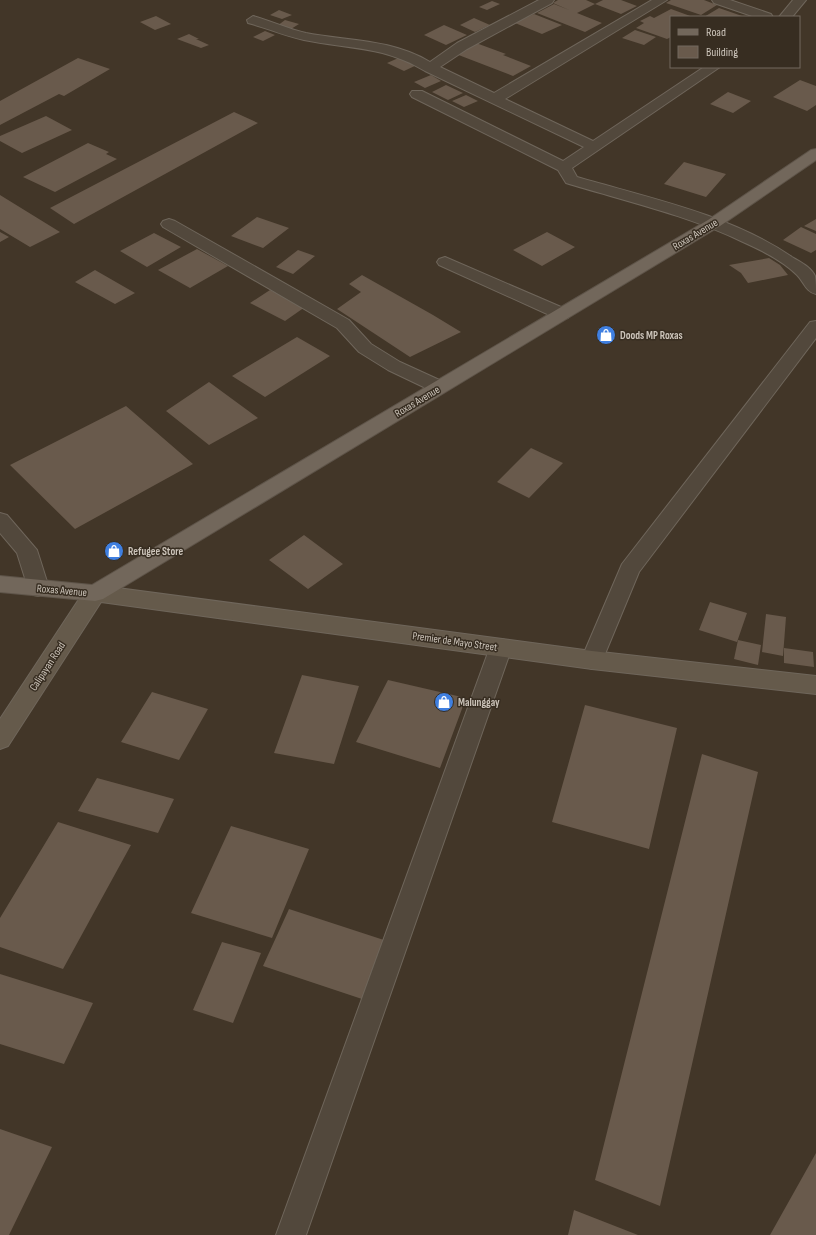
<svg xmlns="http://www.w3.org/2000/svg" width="816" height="1235" font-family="'Sofia Sans Condensed',sans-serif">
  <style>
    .building { fill: #695a4c }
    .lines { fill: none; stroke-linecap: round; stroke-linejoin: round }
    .service-casing { stroke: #6f665b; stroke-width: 2 }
    .minor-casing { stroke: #6f665b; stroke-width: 2 }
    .secondary-casing { stroke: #6f665b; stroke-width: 2 }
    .primary-casing { stroke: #5e5449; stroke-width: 2 }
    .service { fill: #52483c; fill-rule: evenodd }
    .minor { fill: #52483c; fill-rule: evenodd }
    .secondary { fill: #655a4b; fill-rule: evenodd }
    .primary { fill: #72675b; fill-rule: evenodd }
    .labels { text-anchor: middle; stroke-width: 3; stroke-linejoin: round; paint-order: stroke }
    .street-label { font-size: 11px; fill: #ccc4ba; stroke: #372d21 }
    .poi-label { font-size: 11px; font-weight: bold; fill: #ccc4ba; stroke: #372d21; text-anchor: start }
  </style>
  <rect width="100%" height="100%" fill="#423628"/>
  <path class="building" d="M558,0H586L595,4L577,13L602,23L585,32L537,13L554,4L569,10L553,3Z
    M603,0H621L637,6L621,14L595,4Z
    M671,0H704L717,5L701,15L666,3Z
    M492,1L500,4L487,10L479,7Z
    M719,8L745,17H704Z
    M671,9L693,17H671V37L667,39L636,28L644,23L640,21L650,16L654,18Z
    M279,10L292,15L282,19L270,15Z
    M534,14L562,25L542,34L515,23Z
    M156,16L171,24L155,30L140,22Z
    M474,18L490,25L475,32L460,25Z
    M285,20L299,24L291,29L277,26Z
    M444,25L467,35L446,45L424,35Z
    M635,30L656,37L644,45L622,38Z
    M265,31L275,35L263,41L253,37Z
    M189,34L199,39H196L209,45L201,48L177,39Z
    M476,43L506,54L503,55L531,66L513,76L456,54Z
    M403,56L419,64L404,71L387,63Z
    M78,58L110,69L64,96L59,94L0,125V101Z
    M431,75L441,81L425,88L414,82Z
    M800,80L816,86V105L807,111L773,97Z
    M446,85L463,93L448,100L432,92Z
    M728,92L751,101L733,113L710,104Z
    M466,95L478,101L464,107L452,101Z
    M234,112L258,123L74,224L50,208Z
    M46,116L72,130L22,153L0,141V136Z
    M88,143L109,152L106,154L117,159L55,192L23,177Z
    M684,162L726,174L706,197L664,184Z
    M0,195L60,232L30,247L0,229Z
    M257,217L289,228L263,248L231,236Z
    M816,219V231L804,226Z
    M801,227L816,234V250L811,253L783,240Z
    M0,232L9,237L0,242Z
    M547,232L575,247L542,266L513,250Z
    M154,233L181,247L147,267L120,251Z
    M197,249L228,266L190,288L158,270Z
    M298,250L315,256L293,274L276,267Z
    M769,258L780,265L788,275L748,283L741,273L729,265Z
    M95,270L135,293L115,304L75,282Z
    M362,275L433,315L461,332L410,357L337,309L361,292L349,284Z
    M270,290L305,307L285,321L250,303Z
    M297,337L330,356L265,397L232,376Z
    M209,382L258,418L209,445L166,411Z
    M126,406L193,464L75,529L10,465Z
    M531,448L563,463L529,498L497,482Z
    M304,535L343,564L308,589L269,560Z
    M710,602L747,613L737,642L699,630Z
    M766,614L786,617L783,656L762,652Z
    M738,640L761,645L758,665L734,659Z
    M784,648L813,652L814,667L784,663Z
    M302,675L359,686L334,764L274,753Z
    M388,680L466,698L440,768L356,742Z
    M152,692L208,709L179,760L121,742Z
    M585,705L677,728L649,849L552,822Z
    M702,754L758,772L660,1206L595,1180Z
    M97,778L174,799L158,833L78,811Z
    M58,822L131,845L63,969L0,947V918Z
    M231,826L309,849L272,938L191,913Z
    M289,909L390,942L368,1001L263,966Z
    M222,942L261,953L233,1023L193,1010Z
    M0,974L93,1003L64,1064L0,1044Z
    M0,1129L52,1147L9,1235H0Z
    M816,1153V1235H770Z
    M574,1210L638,1235H568Z"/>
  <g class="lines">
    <defs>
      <path id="service" d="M501,639L509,641L512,647L306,1235H276L490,647L493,641Z"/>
      <path id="minor" d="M539,0H554L552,3L467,49L440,67L494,93L652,0H667L505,99L593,141L704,67H720L572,168L577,177C649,198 729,214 792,257C800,262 811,267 815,276C816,281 816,289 816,294C806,292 804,282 797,275C783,261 761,250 743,242C687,215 625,201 566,183L558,170L412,97L410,94L412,91H422L563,161L584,147L425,71C384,46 349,49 304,40C285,36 267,28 248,23L247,20L253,16C271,21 288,29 306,33C348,41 392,39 430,62L457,43Z
        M712,0H730L771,14L773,17H755L714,3Z
        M793,0H806L792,17H779Z
        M169,219L175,221L349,320L371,344L400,362L446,383L448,387L446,391L439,393L432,391L388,370L359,352L337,328L163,227L161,224L163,221Z
        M445,257L568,310L571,314L568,318L562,319L556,318L439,265L437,262L439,259Z
        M816,321V338L639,572L600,666L592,669L584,666L581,660L622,564L810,322Z
        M0,513L7,515L37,550L49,588L46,594L38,596L30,594L17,553L0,533Z"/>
      <path id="secondary" d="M95,585L592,651L816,676V694L592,669L101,602L8,746L0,749V719L87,587Z"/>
      <path id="primary" d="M816,149V160L720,226L103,599L95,601L0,592V576L92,585L708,220L811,150Z"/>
    </defs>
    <use href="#service" class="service-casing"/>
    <use href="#minor" class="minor-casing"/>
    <use href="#secondary" class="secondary-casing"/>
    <use href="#primary" class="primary-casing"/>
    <use href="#service" class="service"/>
    <use href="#minor" class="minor"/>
    <use href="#secondary" class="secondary"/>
    <use href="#primary" class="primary"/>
  </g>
  <defs>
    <symbol id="shop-disc" viewBox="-11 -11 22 22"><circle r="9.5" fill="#3f7fe0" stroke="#372d21"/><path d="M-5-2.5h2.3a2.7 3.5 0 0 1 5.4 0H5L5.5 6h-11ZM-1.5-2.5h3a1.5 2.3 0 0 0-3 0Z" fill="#fff"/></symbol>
  </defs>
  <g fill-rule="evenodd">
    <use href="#shop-disc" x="595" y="324" width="22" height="22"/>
    <use href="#shop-disc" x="103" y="540" width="22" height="22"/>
    <use href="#shop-disc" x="433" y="691" width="22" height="22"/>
  </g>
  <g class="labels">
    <g class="street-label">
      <text transform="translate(695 234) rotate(-31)" y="4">Roxas Avenue</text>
      <text transform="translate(417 401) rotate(-31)" y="4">Roxas Avenue</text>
      <text transform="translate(62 590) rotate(5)" y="4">Roxas Avenue</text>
      <text transform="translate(455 641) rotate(8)" y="4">Premier de Mayo Street</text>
      <text transform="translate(47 666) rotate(-57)" y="4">Calipayan Road</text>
    </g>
    <g class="poi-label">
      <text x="620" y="339">Doods MP Roxas</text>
      <text x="128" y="555">Refugee Store</text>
      <text x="458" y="706">Malunggay</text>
    </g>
  </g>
  <rect x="670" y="16" width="130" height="52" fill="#372d21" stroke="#73695e"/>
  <rect x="678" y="29" width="20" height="6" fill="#72675b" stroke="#73695e"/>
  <text x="706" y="36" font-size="12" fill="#ccc4ba">Road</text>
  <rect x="678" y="46" width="20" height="12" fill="#695a4c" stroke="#73695e"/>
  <text x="706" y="56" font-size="12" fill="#ccc4ba">Building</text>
</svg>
